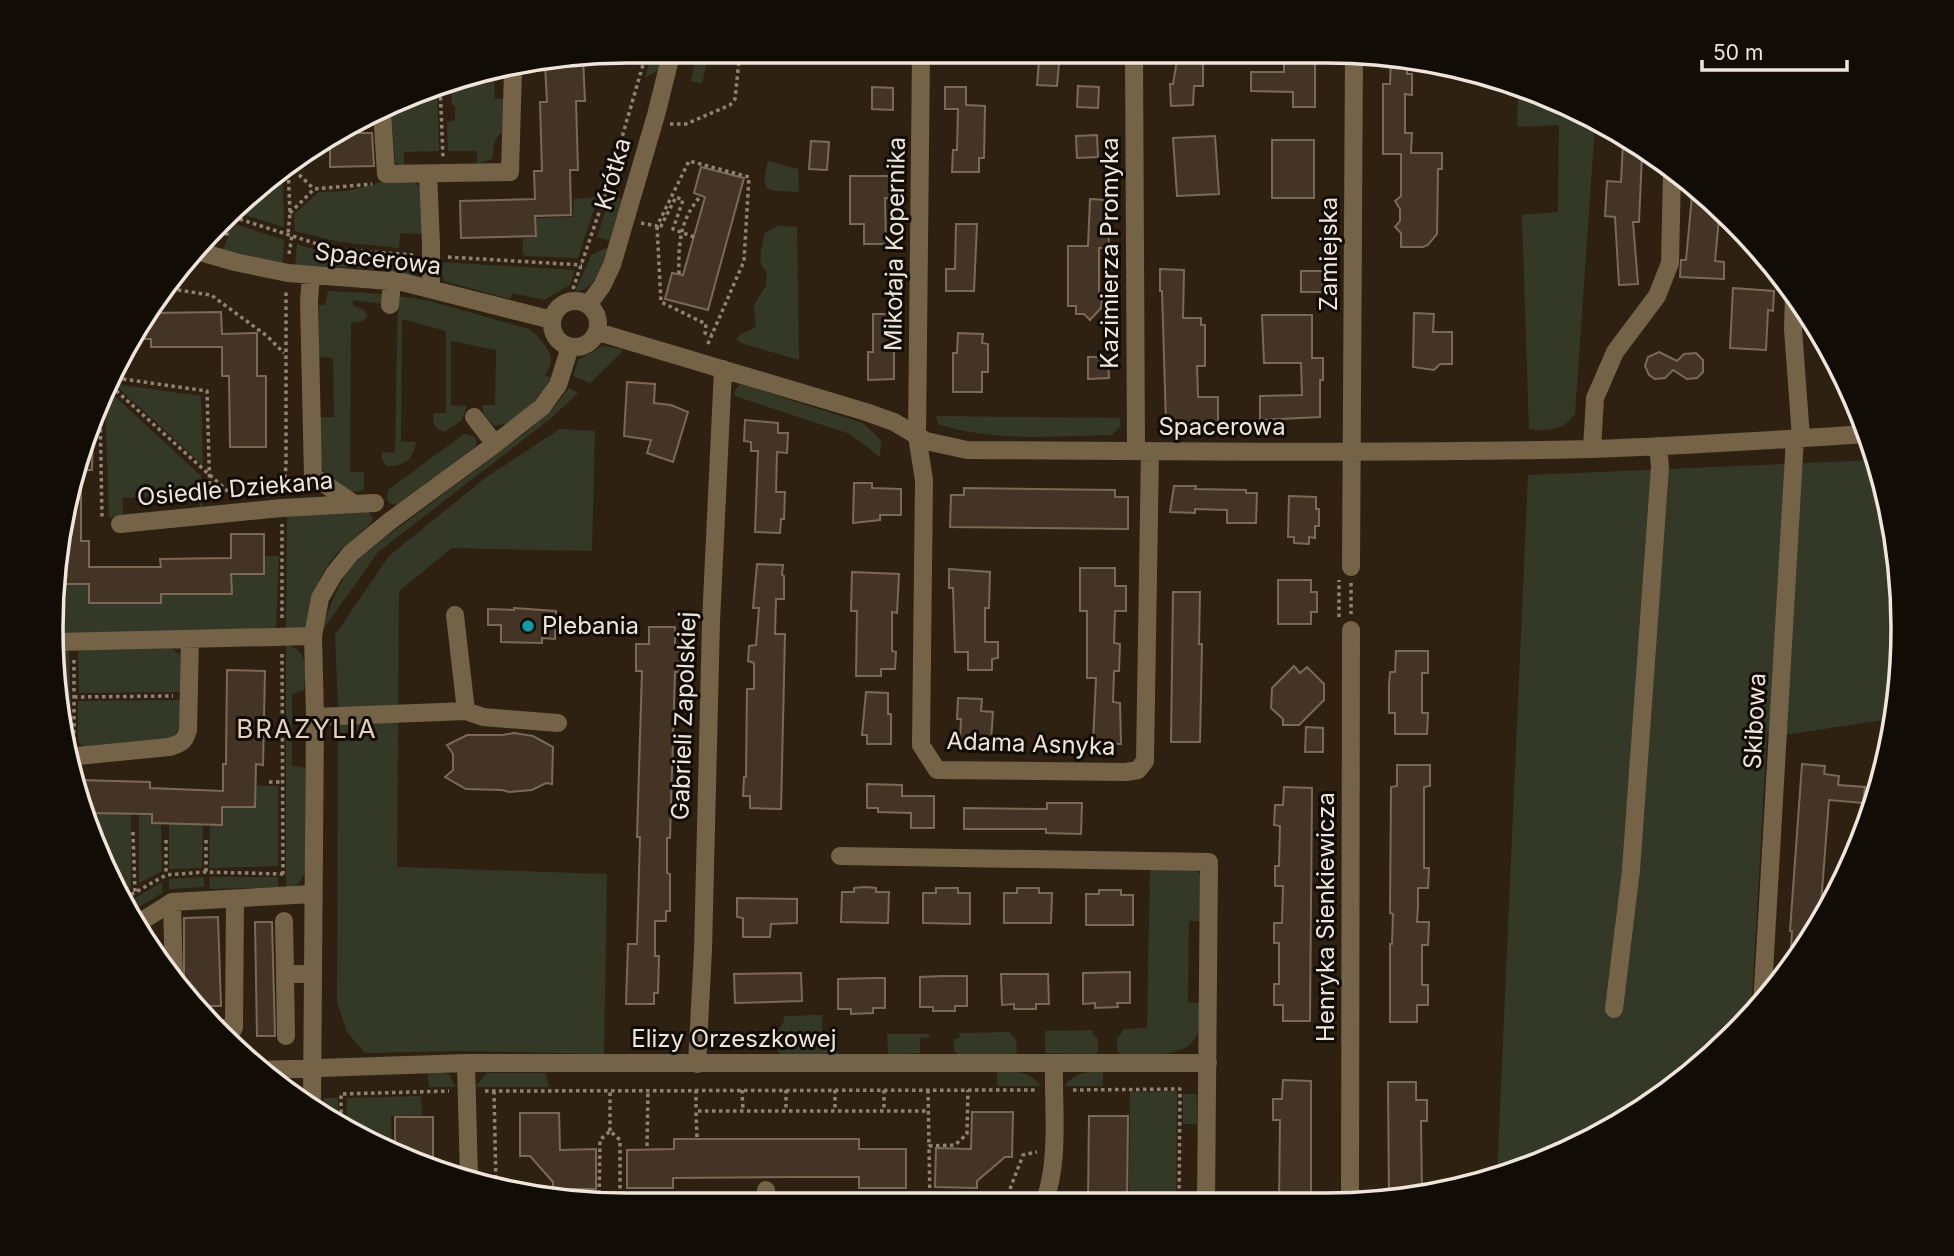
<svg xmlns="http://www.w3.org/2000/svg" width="1954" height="1256" font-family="Inter,sans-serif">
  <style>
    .green { fill: #343927 }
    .building { fill: #443425; stroke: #7b6958; stroke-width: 2 }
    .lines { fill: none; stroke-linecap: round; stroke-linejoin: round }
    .path { stroke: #8f8376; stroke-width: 3.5; stroke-dasharray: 3.5 3.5; stroke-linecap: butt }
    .minor { stroke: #746347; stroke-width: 18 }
    .culture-dot { fill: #0f9aa8; stroke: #120c06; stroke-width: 2.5 }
    .labels { text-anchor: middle; stroke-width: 6; stroke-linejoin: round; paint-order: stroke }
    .street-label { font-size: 24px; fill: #efe5db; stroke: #120c06 }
    .poi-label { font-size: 24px; fill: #efe5db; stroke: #120c06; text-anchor: start }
    .neighbourhood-label { font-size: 26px; letter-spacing: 2px; fill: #e4d1bd; stroke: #120c06 }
    .rim { fill: none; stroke: #efe5db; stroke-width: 3.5 }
  </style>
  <rect width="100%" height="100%" fill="#2f2112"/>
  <path class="green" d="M652,51H664L661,68L645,78Z
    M697,51H709L702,84L691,81Z
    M494,73L495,99H508L506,131C491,138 495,146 492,159L477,164V151H448L447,122L455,120V106L452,105L451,91H448V80Z
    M437,84L439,151L404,152V166L395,163L391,107Z
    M1518,87L1547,95L1595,125L1575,414C1563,431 1548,431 1529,429L1522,215L1558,212L1559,125L1517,127Z
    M768,161L798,169L799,192L774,191L767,188L764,179Z
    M282,171L284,227L238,213Z
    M382,182H414L421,188L423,234L400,233L399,248L340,242L295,231L294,214L319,192L347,191Z
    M612,191L622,200L609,241L597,237Z
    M598,197L578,258L526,256L523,254V238L537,237L536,218L573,217L574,199Z
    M228,222L284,240L283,263L223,250L229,234L219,230Z
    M777,226L797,227L799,360L741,343L736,339C742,331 749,332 756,326L754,305L766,286L767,272C755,264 763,247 764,234Z
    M297,244L337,257L426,262V265L415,275L375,269L295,265Z
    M608,247C602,265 597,289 575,292C580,279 586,269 591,255Z
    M438,262L575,270L570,285L544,300L512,293L510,299L444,281Z
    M328,291L384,294L383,304L353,300V306L365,310L367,316L363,321L351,323L350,472H364V490C355,493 351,492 343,487C339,484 332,482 328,478C317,468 320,432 320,417H334L333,358L319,357V305H325Z
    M398,296L430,301L529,329C537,334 549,348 551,358C552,364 548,370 545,375L551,378C539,397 517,427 493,425L484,415L482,405H495L496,350L451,341V405L467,406L462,420L444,432C434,429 433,423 433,413H446V331L402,319L401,442H416C414,459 404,467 387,466L382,460V452L395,453Z
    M602,346L622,349L621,353L590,383L573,376L578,360Z
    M114,384L201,396L203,465Z
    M740,384L863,423L881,440L880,457L850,434L735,396L734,392Z
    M569,388L578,393L550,419L378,552L322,631C331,602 340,577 362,555L529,430L555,406Z
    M109,391L201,476L203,507L200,510L198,494L123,498V514L109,518L105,399Z
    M936,416L1119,418L1121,426L1112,435C1057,436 990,442 938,424Z
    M560,429L595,431L592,551L452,548L399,591L397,867L607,874L604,1054L464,1051L365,1053L347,1032L337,1002L338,708L335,635L389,556L484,479Z
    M464,434L475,437L477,442L475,447L397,505L389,503L387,499L388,490Z
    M1876,460L1883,478L1902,590L1898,703L1895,718L1792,734L1767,733L1751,1017L1678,1086L1582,1146L1497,1177L1528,475Z
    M367,510L373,519C369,529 342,546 334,557C317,577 312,602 306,628L286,633L287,514Z
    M264,556H279L276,631L56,636L53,584H89V603H161V594H231L232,574H264Z
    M286,645C310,650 305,671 304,690L292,694V766L305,768V873L297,885L286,888Z
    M170,647L180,655L181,692L79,693L78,650Z
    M58,650H69L72,750H68Z
    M181,700L180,724L176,735L167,740L82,747L78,740V701Z
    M256,786H278V866L209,868L210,824H222V807H255Z
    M96,813L131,814V888L123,893L96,833Z
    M139,814H152V823H161L162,871L139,883Z
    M169,823L203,824L202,868L169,869Z
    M1150,867L1193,869L1201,875L1203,921H1189L1188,1003H1202C1204,1062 1165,1054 1121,1054L1117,1051V1039L1122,1033L1123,1029L1147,1028Z
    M204,877V887L169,889V879Z
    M210,877H278V887L209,889Z
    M162,882V893L131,912L127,903Z
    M822,1015V1035H838V1054L783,1055L778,1052V1031L784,1021V1016Z
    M1092,1030L1093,1034L1098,1039V1052L1095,1054L1045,1053V1031Z
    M1010,1032L1011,1035L1016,1039L1017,1051L1014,1054H958L954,1051V1040L960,1037L959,1033Z
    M887,1034H930L929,1037L920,1038V1053L888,1054Z
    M997,1071C1015,1072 1029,1070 1041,1086H997Z
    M1103,1071V1086H1065C1074,1072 1087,1072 1103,1071Z
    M441,1072L450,1075L455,1087H429L428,1073Z
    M487,1073H546L549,1087H475Z
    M1177,1091L1176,1203H1129L1130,1092Z
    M1183,1094H1197V1124H1183Z
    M421,1096L422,1115L391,1116L392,1152L346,1124L347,1098Z
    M323,1098H338V1118L323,1109Z"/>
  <path class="building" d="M1178,54H1203V86H1194L1193,105L1171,106L1170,84H1173Z
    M1284,55H1315V107H1293V92L1251,91V72H1284Z
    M1391,56L1408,57L1407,74H1412V95L1405,94V133H1412L1411,153H1442V169H1438L1437,234L1428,245L1423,247H1401V233L1395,227L1400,221V209L1395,201L1401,196V154H1383V84H1390Z
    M583,58L585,101H576L578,170H570L571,215L535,216L536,236L461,238L460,201L535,199L534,171H542L540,102H547L545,64Z
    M1039,61L1059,63L1057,86L1037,85Z
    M1078,86L1099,87L1098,108L1077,107Z
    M872,87L893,88V110L872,109Z
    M945,87H966V105L985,106L984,158H979V172H952L953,150H957L958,109H945Z
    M350,127V133H372L374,166L330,167V137Z
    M1097,135L1098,157L1077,158L1076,136Z
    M1215,136L1219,194L1177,196L1173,138Z
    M1272,140H1314V198H1272Z
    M811,141L829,142L827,170L809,169Z
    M1623,142L1642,154L1639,222H1633L1638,284L1619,285L1615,217L1605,216L1607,181L1621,182Z
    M701,167L744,178L708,310L665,299L672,273L683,275L705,197L694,193Z
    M850,176H892V199L885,198L886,244H864V224H850Z
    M1693,185L1706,194L1720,208L1715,261L1724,262V279L1680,277L1681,260H1686Z
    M1090,199L1107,200L1109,248H1099V296H1102L1101,308L1090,320L1084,314H1076V306H1068V246H1088Z
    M956,224H977L974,291H946V269H955Z
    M1160,269L1184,270L1183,318H1201V325H1205V366H1197L1198,397H1218V423H1166L1162,291H1160Z
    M1301,271H1323L1322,292H1301Z
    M1733,288L1774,291L1773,311L1768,310L1766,350L1730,348Z
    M221,312L222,334L257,333V376H266V447H230L229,376H222V347H151V339H137L151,313Z
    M1414,313L1434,314L1433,332H1452V364H1440L1434,370L1413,367Z
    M873,314H894V379L868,380V352H873Z
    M1262,315H1312V358H1323V380H1320V417L1260,420V396L1302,395L1301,363H1264Z
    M958,333L983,334L982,343L988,344V372H982V392H953V353H957Z
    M1659,352L1677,361L1684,354L1696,353L1703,360V372L1697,378L1687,379L1673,370L1665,378L1655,379L1649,375L1645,366L1648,357Z
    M1088,357H1108L1109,378L1088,379Z
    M627,382L655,384L654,403L671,405L688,412L673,462L647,453L651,440L624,436Z
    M745,420L778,423V433H788L787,453L777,452L776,492H785L784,519H781L780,533L755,532L758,451H751V442L744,441Z
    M91,425H93L92,470H76L82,442Z
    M74,480L81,481V541H89V567H161L160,559L231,558V534H264V574H231L232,594H161V603H89V584H53Z
    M854,483H872V488L901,489V515H880V520L853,523Z
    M1174,486H1196L1195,489L1246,490V493H1257L1256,523H1227V510L1195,509V513L1170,512Z
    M964,488L1115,490V497H1128V529L950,527L951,495H964Z
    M1289,496L1316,497V509H1319V526H1315V538L1309,537V544L1294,543V537H1288Z
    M757,564L783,565L782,575L784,576V599H776L775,634H785L781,809L750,808V796H743L744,777H746L747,689H754V663L748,661L749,646L756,645L759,608H753Z
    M1080,568H1115V586H1126V611H1115L1114,643L1120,644L1119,671H1114L1113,702L1120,703L1121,744L1093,743L1096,678H1087V611H1080Z
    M949,569L990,572L989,608H985V642H998V658L992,659V670H968V652H955L953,588H949Z
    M852,572L899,574L897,613L892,612V651L896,652L895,669H881V676H856L857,611H851Z
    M1278,580H1311V592H1317V612H1311V624H1278Z
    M1173,592H1200L1199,644H1202L1200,742H1171Z
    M514,608L556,611L555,639L542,638V643L501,642V625H488V609L514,610Z
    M649,627H675V644H679V672H675L670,838H667V873L670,874V911H666V921H655V956H659L658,993H654V1004H626L628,944H637L640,837H637L642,671H636V644H649Z
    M1396,651H1428V673H1422V713H1428L1427,734H1395V713H1389V685L1390,672H1395Z
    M1294,666L1300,673L1307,667L1324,684V700L1299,725H1283V719L1271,708L1272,688Z
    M227,670L265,671L263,765L256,764L255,807H222V825L152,823V814L87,813L80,798V780L150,782V788L223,791V764H226Z
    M866,692L888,693V714H891V744H867V735H862Z
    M958,698L982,699L981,711L993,712L991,740L960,739L961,719H957Z
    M1306,727L1323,728V752H1305Z
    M514,733L533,736L553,747L552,784L546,783L532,790L509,792L502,790L466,789L445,777L453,770V754L447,745L467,735H502Z
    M1802,764L1825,766L1824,774L1839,776L1838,785L1865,787L1863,803L1829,800L1821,904L1831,906L1826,916L1790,967L1792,931H1790Z
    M1397,765H1430V786L1424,787V868H1429L1428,888H1418V906L1417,922H1429L1428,945H1422V985H1428V1005H1417V1022H1390V944H1392L1393,914L1390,913L1391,787L1397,786Z
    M867,784L902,785V796H934V828H911V813L878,812V808H867Z
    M1284,787L1312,788L1310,1021H1283V1005H1274V984H1279V943H1274V923H1282L1283,886H1275V866H1279L1280,826L1274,825L1275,805H1283Z
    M1047,803H1082L1081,834L1046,833V829H964V808L1047,809Z
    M865,887L876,888V892H889L888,923L841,922L842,892H854V888Z
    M936,888H958V893H970V924L923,923V893H936Z
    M1017,888H1039V893H1052L1051,923H1004V893H1017Z
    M1099,890H1121V895H1133V925H1086V894H1099Z
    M737,898L797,899V923L771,924L770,937H743V918L737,917Z
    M218,917L221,1006H199L184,990V918Z
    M255,922H272L275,1036H257Z
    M1130,972V1003H1117L1118,1007L1095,1008V1003L1083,1004V973Z
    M801,973L802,1001L735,1003L734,974Z
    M1001,974H1048L1049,1004H1036V1009H1014V1004L1002,1005Z
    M943,976H967V1006H955V1011H933V1007H920V977Z
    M876,978H885V1008H873V1013L851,1014V1009H838V979Z
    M1283,1080L1311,1081V1202H1304V1204H1279L1280,1120H1273V1099H1282Z
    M1388,1082H1416V1100H1427V1121H1421L1422,1194L1389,1200Z
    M972,1112H1013L1012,1157H1005L977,1181V1188L935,1187L936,1148L971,1149Z
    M520,1113H559L560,1150L596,1149V1189H553V1182L530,1156H520Z
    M1089,1116H1128L1127,1203H1088Z
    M395,1117H433V1168L407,1161L395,1154Z
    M674,1139H859V1149H906V1188H859V1177H794L673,1178V1188H627V1150L674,1149Z"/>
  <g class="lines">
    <path class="path" d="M440,83L443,158
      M670,124H686L730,105L735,99L740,51
      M289,165L314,189
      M288,166L290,213L288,234
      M290,213L314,189L372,184
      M233,217L333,249L413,255
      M641,223L657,226L689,161L749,177L744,261L707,346
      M218,232L227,234L232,219
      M694,237L673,229L683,200L676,197L661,226H657L661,302L706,324L705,333L712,335
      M289,254L292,236
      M448,257L582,265
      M679,274C678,245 680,218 701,196
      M164,288L211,295L267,336L284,353
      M573,289L607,189L647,51
      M116,378L207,391L210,496
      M111,386L232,495
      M100,408L102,518
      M284,492L286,464V290
      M1351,583V614
      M1339,617V580
      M282,618V524
      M282,654L283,877
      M74,660V740
      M74,697L173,696
      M269,782H282
      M133,832L135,893
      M166,840V875
      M206,840V872
      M125,898L166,875L204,872L283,874
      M241,1055H251
      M696,1090V1111
      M742,1090L743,1111
      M786,1090V1111
      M835,1090V1111
      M884,1090V1111
      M928,1090L929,1146
      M1073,1090L1180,1089L1179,1203
      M485,1091L1037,1090
      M494,1091L496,1185
      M341,1120V1094L449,1091
      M610,1131V1091
      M697,1137L696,1111H928
      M647,1146L648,1091
      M783,1198H844L853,1202
      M599,1201L600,1140L610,1131L620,1140V1201
      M672,1201L676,1197H747
      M930,1202L929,1146L955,1145L967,1134L968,1090
      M1005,1202L1023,1155L1037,1152"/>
    <path class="minor" d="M921,53L917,436L924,480L921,745L937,770L1126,772L1138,770L1145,761L1150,451
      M1134,54L1136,451
      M382,111L386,174L510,172L513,70
      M428,174L431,244V287
      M197,251L235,262L288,273L402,282L552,320
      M311,275L309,301L313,476L354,504L375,503
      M1794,292L1793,329L1801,438
      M552 324a23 23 0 1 1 46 0a23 23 0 1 1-46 0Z
      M390,305L392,280
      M588,305L602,286L612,265L656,115L672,51
      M598,332L866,412L894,422L926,441L967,450C1175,451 1384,454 1592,449C1683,446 1775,440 1867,434
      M474,417L495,444
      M1592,449L1595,398L1615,352L1657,296L1670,263L1672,173
      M120,524L282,508L354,504
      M1351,567L1354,55
      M455,615L466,711
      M57,642L313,636
      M315,717L466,711L483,717L558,723
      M68,757L169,747C180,744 185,742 188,730L190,639
      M840,856L1209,862L1206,1203
      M172,902L174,979
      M284,921L285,974H312
      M137,924L172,902L313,894
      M285,974L286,1036
      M1762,1006L1795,438
      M1614,1009L1631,870L1660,467L1658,446
      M218,1028H234L235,899
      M466,1063L469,1178
      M697,1064L703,950L711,622L723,369
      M260,1070L466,1063H1208
      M312,1102L315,717L313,636L320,598L334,574L351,553L390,521L495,444L542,407L558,385L570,347
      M766,1190V1201
      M1044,1203C1060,1160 1053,1108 1054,1063
      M1350,1204L1351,630"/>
  </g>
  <circle class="culture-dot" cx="528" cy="626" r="7"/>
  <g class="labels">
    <g class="street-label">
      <text transform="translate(613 174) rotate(-74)" y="8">Krótka</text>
      <text transform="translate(895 244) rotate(-89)" y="8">Mikołaja Kopernika</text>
      <text transform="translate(1110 253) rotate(-90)" y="8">Kazimierza Promyka</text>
      <text transform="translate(1329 254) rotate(-90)" y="8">Zamiejska</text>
      <text transform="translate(378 259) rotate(7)" y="8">Spacerowa</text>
      <text x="1222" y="435">Spacerowa</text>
      <text transform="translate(235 489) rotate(-5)" y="8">Osiedle Dziekana</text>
      <text transform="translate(684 716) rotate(-88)" y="8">Gabrieli Zapolskiej</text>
      <text transform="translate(1755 721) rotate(-87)" y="8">Skibowa</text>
      <text transform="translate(1031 744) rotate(2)" y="8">Adama Asnyka</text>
      <text transform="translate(1326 917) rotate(-90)" y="8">Henryka Sienkiewicza</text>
      <text x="734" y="1047">Elizy Orzeszkowej</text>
    </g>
    <g class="poi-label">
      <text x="542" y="634">Plebania</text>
    </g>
    <g class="neighbourhood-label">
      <text x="307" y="738">BRAZYLIA</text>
    </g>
  </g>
  <path d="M0 0H1954V1256H0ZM628 63H1326A565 565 0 0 1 1891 628V628A565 565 0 0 1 1326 1193H628A565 565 0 0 1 63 628V628A565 565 0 0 1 628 63Z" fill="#120c06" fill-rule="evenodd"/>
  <path class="rim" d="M628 63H1326A565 565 0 0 1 1891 628V628A565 565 0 0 1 1326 1193H628A565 565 0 0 1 63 628V628A565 565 0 0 1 628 63Z"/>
  <path d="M1702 60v10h145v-10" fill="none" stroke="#efe5db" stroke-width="3.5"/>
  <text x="1713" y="60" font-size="21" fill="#efe5db" stroke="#120c06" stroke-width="5" paint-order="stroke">50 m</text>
</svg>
